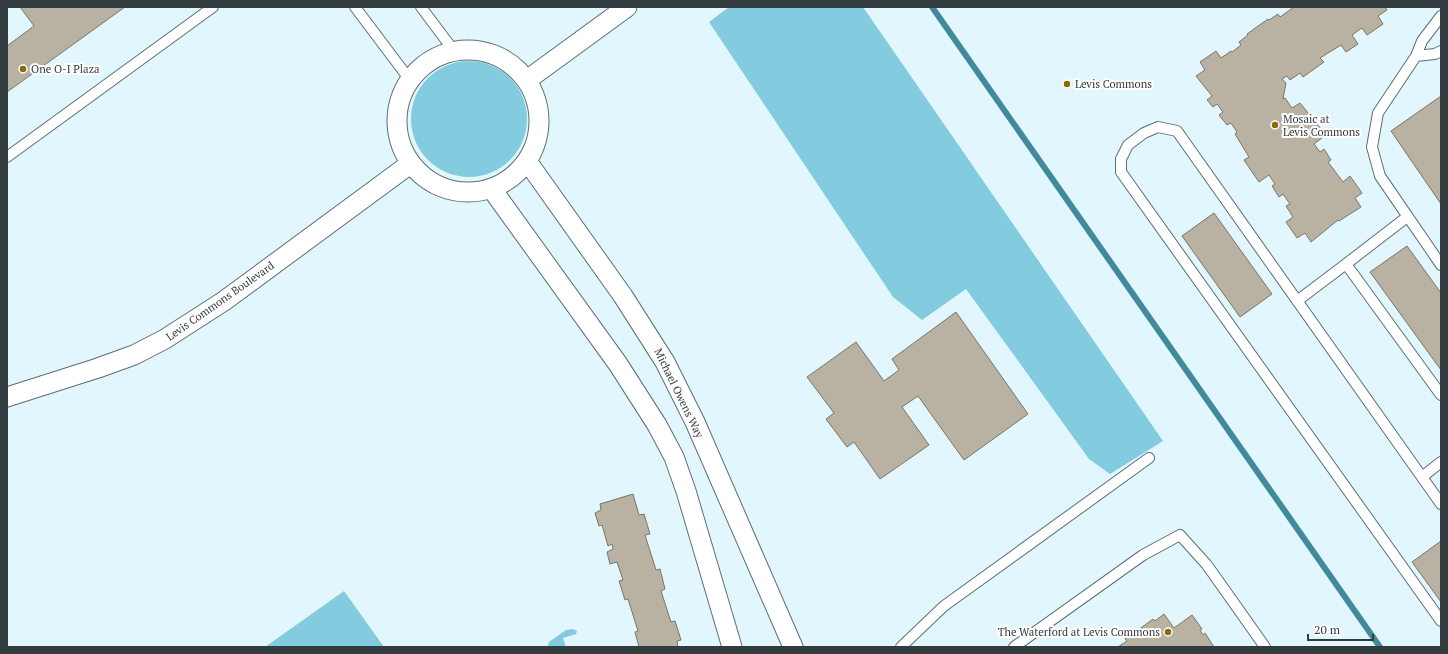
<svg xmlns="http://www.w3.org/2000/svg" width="1448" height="654" font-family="'PT Serif',serif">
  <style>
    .green { fill: #83cbdf }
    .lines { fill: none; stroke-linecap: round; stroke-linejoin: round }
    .stream { stroke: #418a9c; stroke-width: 6 }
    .building { fill: #b9b2a2; stroke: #7b7566 }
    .service-casing { stroke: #5c6f74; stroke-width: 12 }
    .minor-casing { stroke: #5c6f74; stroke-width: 21 }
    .service { stroke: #fff; stroke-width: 10 }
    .minor { stroke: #fff; stroke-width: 19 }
    .poi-dot { fill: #8a6c0c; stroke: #fff; stroke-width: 1.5 }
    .labels { text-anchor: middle; stroke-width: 4; stroke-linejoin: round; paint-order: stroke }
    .poi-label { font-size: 11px; fill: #323b3d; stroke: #fff; text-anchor: start }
    .street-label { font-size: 11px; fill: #323b3d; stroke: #fff }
  </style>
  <rect width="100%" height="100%" fill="#e1f7fd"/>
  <path class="green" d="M729,7H863L1163,441L1110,474L1089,459L966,289L922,320L893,297L709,22Z
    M411 119a58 58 0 1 1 116 0a58 58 0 1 1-116 0Z
    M344,591L384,647H265Z
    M573,629L577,631L576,634L563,638L566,647H550L548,645L549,642L566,630Z"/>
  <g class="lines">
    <path class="stream" d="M932,7L1380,647"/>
  </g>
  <path class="building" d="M20,7H125L7,92V46L34,26Z
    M1294,7H1385L1387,10L1378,16L1383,24L1367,35L1362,28L1352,35L1358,44L1346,52L1341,45L1320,58L1324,62L1303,77L1300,73L1290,80L1287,76L1282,79L1286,83L1283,99L1285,98L1292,108L1300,103L1326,135L1314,144L1320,152L1324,149L1331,160L1328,162L1343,182L1350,176L1362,193L1355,198L1361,207L1339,221L1338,220L1311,242L1305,233L1297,238L1286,222L1293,217L1286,206L1290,204L1283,194L1279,197L1272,186L1275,184L1269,175L1259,182L1244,160L1249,157L1235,134L1237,132L1231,123L1227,125L1219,115L1223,112L1217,104L1213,107L1207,100L1212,96L1196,76L1205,70L1200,62L1216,51L1221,58L1231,51L1232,52L1241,45L1239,42L1248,35L1247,34L1268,19L1269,20L1278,14L1280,17Z
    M1441,96V204L1391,131Z
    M1214,213L1272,294L1240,317L1182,236Z
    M1407,246L1441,293V370L1370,272Z
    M956,312L1028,414L964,460L918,396L902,407L929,445L880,479L854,442L847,447L826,419L834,413L807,377L856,342L884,381L899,370L892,359Z
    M633,494L639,515L644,514L650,534L645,535L656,570L660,569L665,589L661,591L671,622L675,621L681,640L677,641L678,647H639L635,632L638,631L628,599L625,600L619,581L623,580L617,562L610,564L607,552L613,549L612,544L608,546L602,525L599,526L595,513L601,510L600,504Z
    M1441,541V602L1412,562Z
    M1164,614L1174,628L1192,615L1202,629L1200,630L1203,635L1205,633L1214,647H1118L1127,641L1125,639L1145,625L1153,619L1155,621Z"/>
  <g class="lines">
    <defs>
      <path id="service" d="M355,7L410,80
        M421,7L454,51
        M1441,16L1422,41L1416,56L1378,113L1372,147L1380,176L1441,265
        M1416,56L1435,54L1441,51
        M7,157L213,7
        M1407,217L1346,264L1441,395
        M1297,301L1346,264
        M1422,477L1441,462
        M1441,504L1177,131L1158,127L1144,133L1128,145L1121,159V172L1441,621
        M901,647L944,606L1149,458
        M1014,647L1143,555L1180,535L1207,565L1265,647"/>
      <path id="minor" d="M397 121a71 71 0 1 1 142 0a71 71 0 1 1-142 0Z
        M527,80L627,7
        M527,161L623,296L665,362L695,422L793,647
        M491,188L618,364L657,425L674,457L686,491L732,647
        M7,397L98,368L134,355L165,339L224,301L410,164"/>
    </defs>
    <use href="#service" class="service-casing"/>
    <use href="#minor" class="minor-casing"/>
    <use href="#service" class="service"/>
    <use href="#minor" class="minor"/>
  </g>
  <g class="poi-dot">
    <circle cx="23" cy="69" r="4"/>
    <circle cx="1067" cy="84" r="4"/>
    <circle cx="1275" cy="125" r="4"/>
    <circle cx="1168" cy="632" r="4"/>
  </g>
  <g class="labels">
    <g class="poi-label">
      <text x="31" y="73">One O-I Plaza</text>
      <text x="1075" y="88">Levis Commons</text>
      <text x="1283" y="123">Mosaic at<tspan x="1283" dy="13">Levis Commons</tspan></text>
      <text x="1160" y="636" text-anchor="end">The Waterford at Levis Commons</text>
    </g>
    <g class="street-label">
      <text transform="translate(220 301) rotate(-35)" y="4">Levis Commons Boulevard</text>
      <text transform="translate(679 393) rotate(64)" y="4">Michael Owens Way</text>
    </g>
  </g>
  <rect width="1448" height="654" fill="none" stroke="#323b3d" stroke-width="16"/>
  <path d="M1308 634v6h65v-6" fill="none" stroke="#323b3d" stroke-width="2"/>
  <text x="1314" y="634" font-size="12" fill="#323b3d" stroke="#ffffff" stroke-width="3" paint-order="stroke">20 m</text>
</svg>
